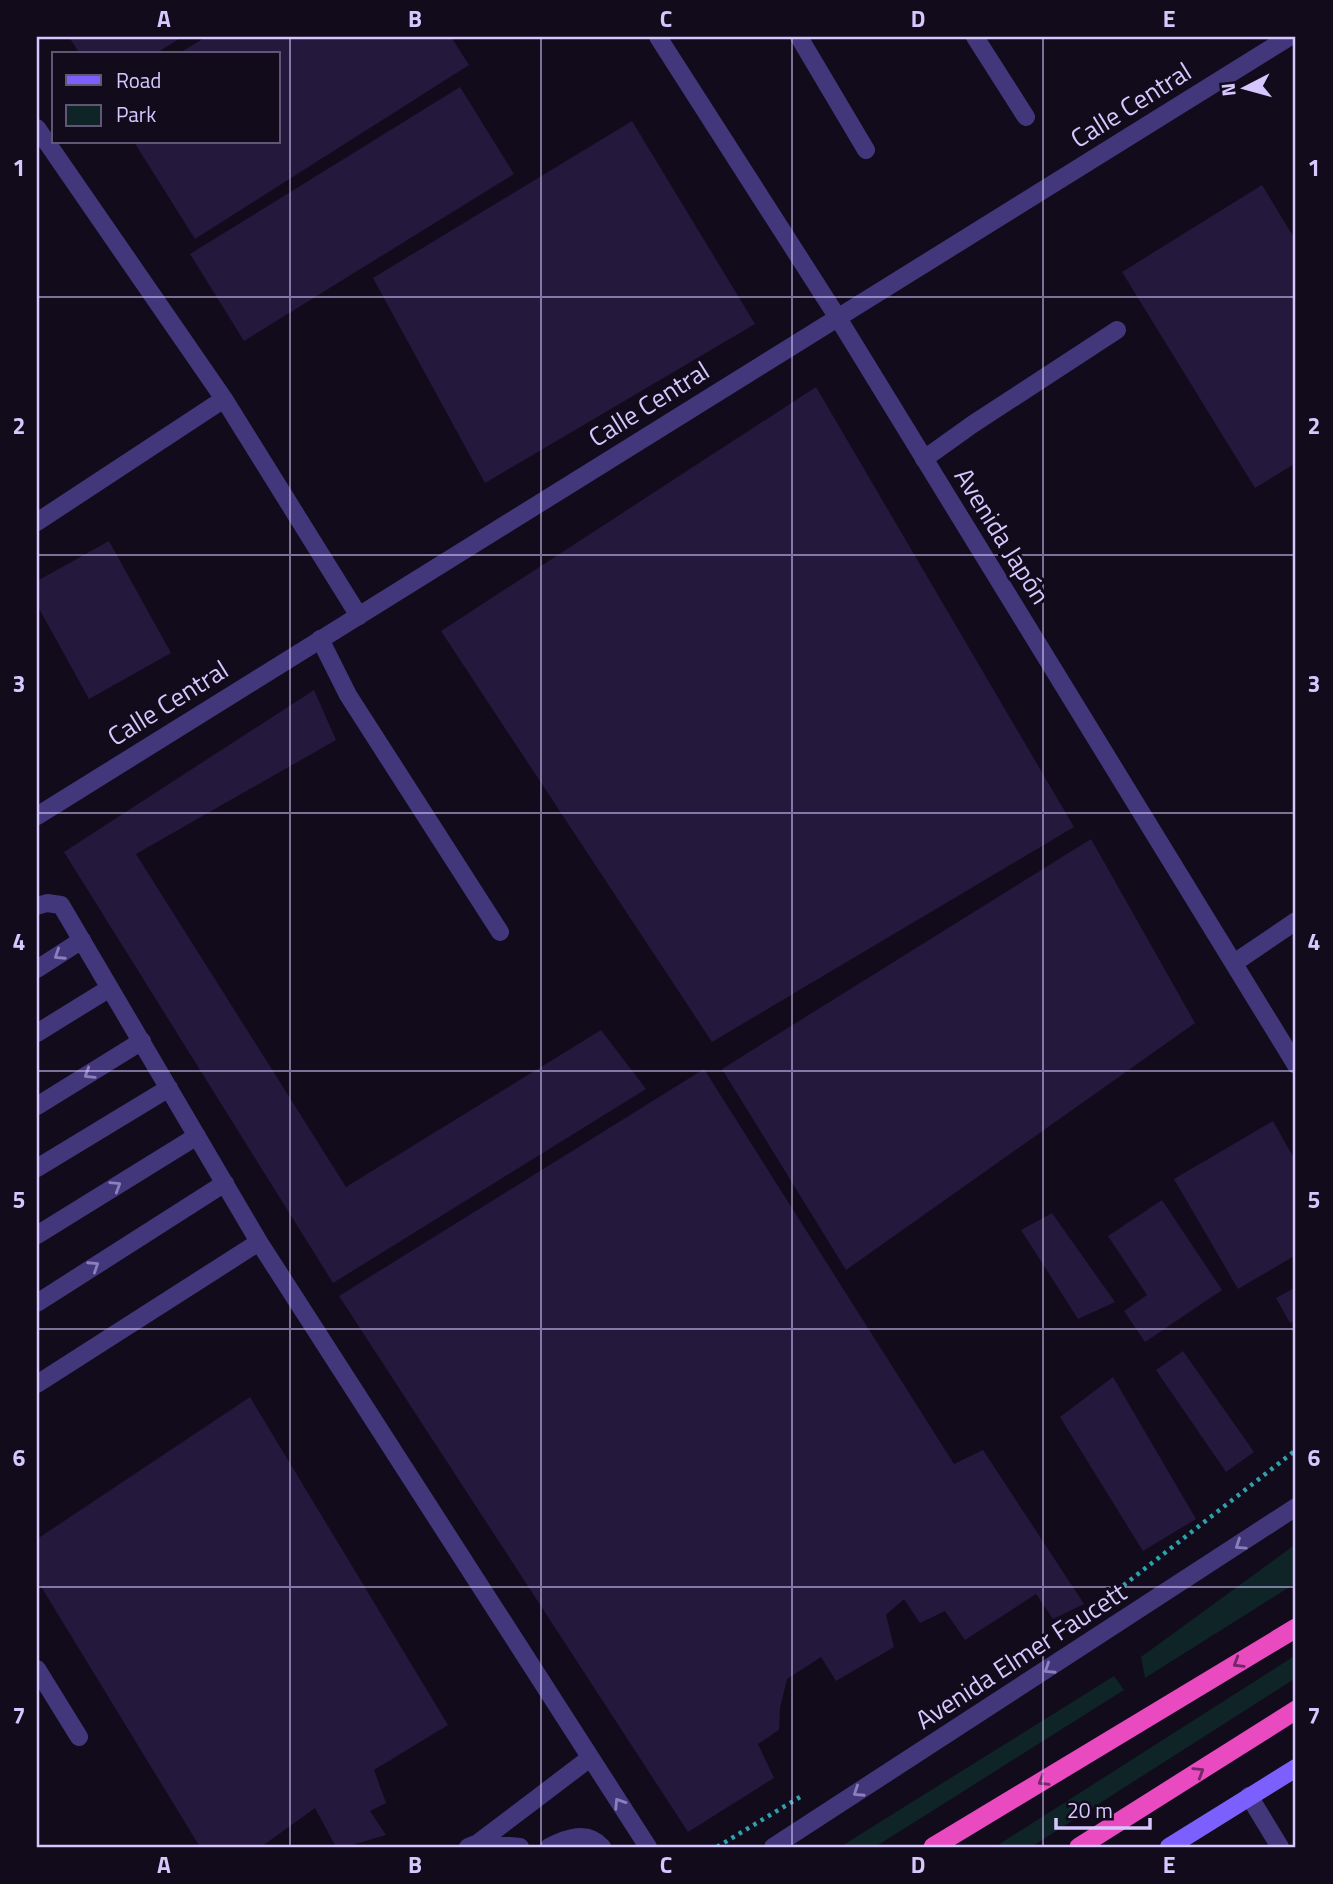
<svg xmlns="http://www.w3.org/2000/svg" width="1333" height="1884" font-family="'Titillium Web',sans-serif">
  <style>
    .green { fill: #0f2426 }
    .building { fill: #25183d }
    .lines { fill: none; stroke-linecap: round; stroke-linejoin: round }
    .path { stroke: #2ea1ac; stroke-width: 4.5; stroke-dasharray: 3.5 5; stroke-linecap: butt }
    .service { stroke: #43377b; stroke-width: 18 }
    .minor { stroke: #43377b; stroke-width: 18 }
    .secondary { stroke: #7b60fd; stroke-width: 18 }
    .trunk { stroke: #ea4abf; stroke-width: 19 }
    .oneway { stroke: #8c80bc }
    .oneway2 { stroke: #732765 }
    .grid { fill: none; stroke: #d6c8fe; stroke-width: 2; stroke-opacity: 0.55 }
    .labels { text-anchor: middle; stroke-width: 6; stroke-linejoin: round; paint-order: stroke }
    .street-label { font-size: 26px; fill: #d6c8fe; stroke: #110b1c }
    .neatline { fill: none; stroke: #d6c8fe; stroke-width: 2.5 }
    .grid-label { font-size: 23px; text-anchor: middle; font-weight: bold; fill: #d6c8fe }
  </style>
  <rect width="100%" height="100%" fill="#110b1c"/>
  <path class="green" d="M1296,1544V1583L1145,1678L1141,1657Z
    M1296,1655V1678L1031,1847H995Z
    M1114,1676L1124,1690L875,1847H840Z"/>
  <path class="building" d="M69,37H182L155,54H80Z
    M206,37H451L469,65L195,239L134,142H278V54H178Z
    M460,87L514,174L244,341L190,254Z
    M632,121L755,324L485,483L373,278Z
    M1262,185L1296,241V463L1255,488L1122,272Z
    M816,387L1074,827L712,1042L441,631Z
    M109,541L171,653L89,699L37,605V581Z
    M314,690L336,740L136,854L346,1187L601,1030L646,1089L333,1283L64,852Z
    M1091,839L1195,1023L846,1270L722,1069Z
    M704,1069L954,1464L983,1450L1084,1604L1053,1619L1036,1594L965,1640L945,1611L920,1623L904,1599L886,1615L894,1647L836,1681L821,1657L787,1679L780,1708L779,1730L758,1744L774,1778L688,1832L339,1296Z
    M1273,1121L1296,1162V1255L1238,1289L1174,1179Z
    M1162,1200L1222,1290L1145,1342L1124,1311L1147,1295L1108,1236Z
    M1052,1213L1115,1302L1078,1319L1021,1230Z
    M1296,1287V1320L1290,1323L1276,1298Z
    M1183,1351L1254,1452L1226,1472L1156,1370Z
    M1113,1377L1196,1519L1143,1551L1060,1417Z
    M250,1397L448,1725L374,1770L386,1803L370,1811L386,1835L345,1847H336L315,1808L261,1847H200L37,1580V1539Z"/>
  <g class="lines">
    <path class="path" d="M1110,1596L1296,1450
      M717,1847L800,1797"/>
    <path class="service" d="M799,37L866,150
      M975,37L1026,117
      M37,128L224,399L359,616
      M924,459L973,424L1117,330
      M37,522L224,399
      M320,639L348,695L500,932
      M37,906L47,903L61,905L259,1242L648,1847
      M1234,963L1296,921
      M37,969L82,940
      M37,1033L110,988
      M37,1106L142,1041
      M37,1168L169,1088
      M37,1235L197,1136
      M37,1303L225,1183
      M37,1384L259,1242
      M37,1669L79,1737
      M1249,1796L1280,1847
      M478,1843L520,1847
      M468,1847L478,1843L590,1758
      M549,1847C567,1838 587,1830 602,1847"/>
    <path class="minor" d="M658,37L838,318L1296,1065
      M37,816L1289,37
      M773,1847L1296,1507"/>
    <path class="secondary" d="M1169,1847L1296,1768"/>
    <path class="trunk" d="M933,1847L1296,1628
      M1079,1847L1296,1710"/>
  </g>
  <defs><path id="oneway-chevron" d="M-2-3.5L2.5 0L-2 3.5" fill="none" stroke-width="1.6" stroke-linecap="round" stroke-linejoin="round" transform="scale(1.75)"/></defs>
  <g class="oneway">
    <use href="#oneway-chevron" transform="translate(59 955) rotate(147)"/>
    <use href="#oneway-chevron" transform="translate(89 1074) rotate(148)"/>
    <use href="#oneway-chevron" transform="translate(116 1186) rotate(-32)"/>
    <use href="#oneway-chevron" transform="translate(94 1266) rotate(-33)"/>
    <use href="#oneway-chevron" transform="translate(1240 1545) rotate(146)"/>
    <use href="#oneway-chevron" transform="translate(1049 1669) rotate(147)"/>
    <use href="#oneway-chevron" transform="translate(858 1792) rotate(147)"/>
    <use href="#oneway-chevron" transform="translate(619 1803) rotate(-123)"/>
  </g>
  <g class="oneway2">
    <use href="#oneway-chevron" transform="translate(1238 1663) rotate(149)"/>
    <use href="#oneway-chevron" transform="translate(1199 1772) rotate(-32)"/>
    <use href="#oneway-chevron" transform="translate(1043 1781) rotate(149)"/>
  </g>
  <path class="grid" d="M290,37V1847M541,37V1847M792,37V1847M1043,37V1847M37,297H1296M37,555H1296M37,813H1296M37,1071H1296M37,1329H1296M37,1587H1296"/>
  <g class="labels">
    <g class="street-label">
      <text transform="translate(1131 105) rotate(-32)" y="9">Calle Central</text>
      <text transform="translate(649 404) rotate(-32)" y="9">Calle Central</text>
      <text transform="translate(1002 536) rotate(58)" y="9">Avenida Japón</text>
      <text transform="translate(168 703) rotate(-32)" y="9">Calle Central</text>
      <text transform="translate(1021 1656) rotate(-33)" y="9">Avenida Elmer Faucett</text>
    </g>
  </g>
  <rect width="1333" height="1884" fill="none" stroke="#110b1c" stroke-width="77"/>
  <rect x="52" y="52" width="228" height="91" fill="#110b1c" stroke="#605776" stroke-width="2"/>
  <rect x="66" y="75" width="35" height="10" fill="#7b60fd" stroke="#605776" stroke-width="2"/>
  <text x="116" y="88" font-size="21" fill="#d6c8fe">Road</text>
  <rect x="66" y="105" width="35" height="21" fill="#0f2426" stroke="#605776" stroke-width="2"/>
  <text x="116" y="122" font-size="21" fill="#d6c8fe">Park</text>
  <g transform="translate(1245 88) rotate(264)" stroke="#110b1c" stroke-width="5" paint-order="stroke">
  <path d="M0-5L12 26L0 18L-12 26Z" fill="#d6c8fe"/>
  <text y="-10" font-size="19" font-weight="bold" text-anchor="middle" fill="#d6c8fe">N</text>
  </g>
  <path d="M1056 1818v10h94v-10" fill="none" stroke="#d6c8fe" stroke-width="3.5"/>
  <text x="1067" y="1818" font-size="21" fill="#d6c8fe" stroke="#110b1c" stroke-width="5" paint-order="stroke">20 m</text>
  <rect x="38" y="38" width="1256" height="1808" class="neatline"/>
  <g class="grid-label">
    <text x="164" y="27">A</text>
    <text x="415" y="27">B</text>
    <text x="666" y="27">C</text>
    <text x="918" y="27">D</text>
    <text x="1169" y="27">E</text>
    <text x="19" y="176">1</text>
    <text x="1314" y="176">1</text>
    <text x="19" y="434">2</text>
    <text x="1314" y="434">2</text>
    <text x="19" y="692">3</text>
    <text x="1314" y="692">3</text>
    <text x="19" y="950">4</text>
    <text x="1314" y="950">4</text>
    <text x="19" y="1208">5</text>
    <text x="1314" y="1208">5</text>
    <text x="19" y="1466">6</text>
    <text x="1314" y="1466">6</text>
    <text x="19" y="1724">7</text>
    <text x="1314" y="1724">7</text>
    <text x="164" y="1873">A</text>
    <text x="415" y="1873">B</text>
    <text x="666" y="1873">C</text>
    <text x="918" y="1873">D</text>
    <text x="1169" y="1873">E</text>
  </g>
</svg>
